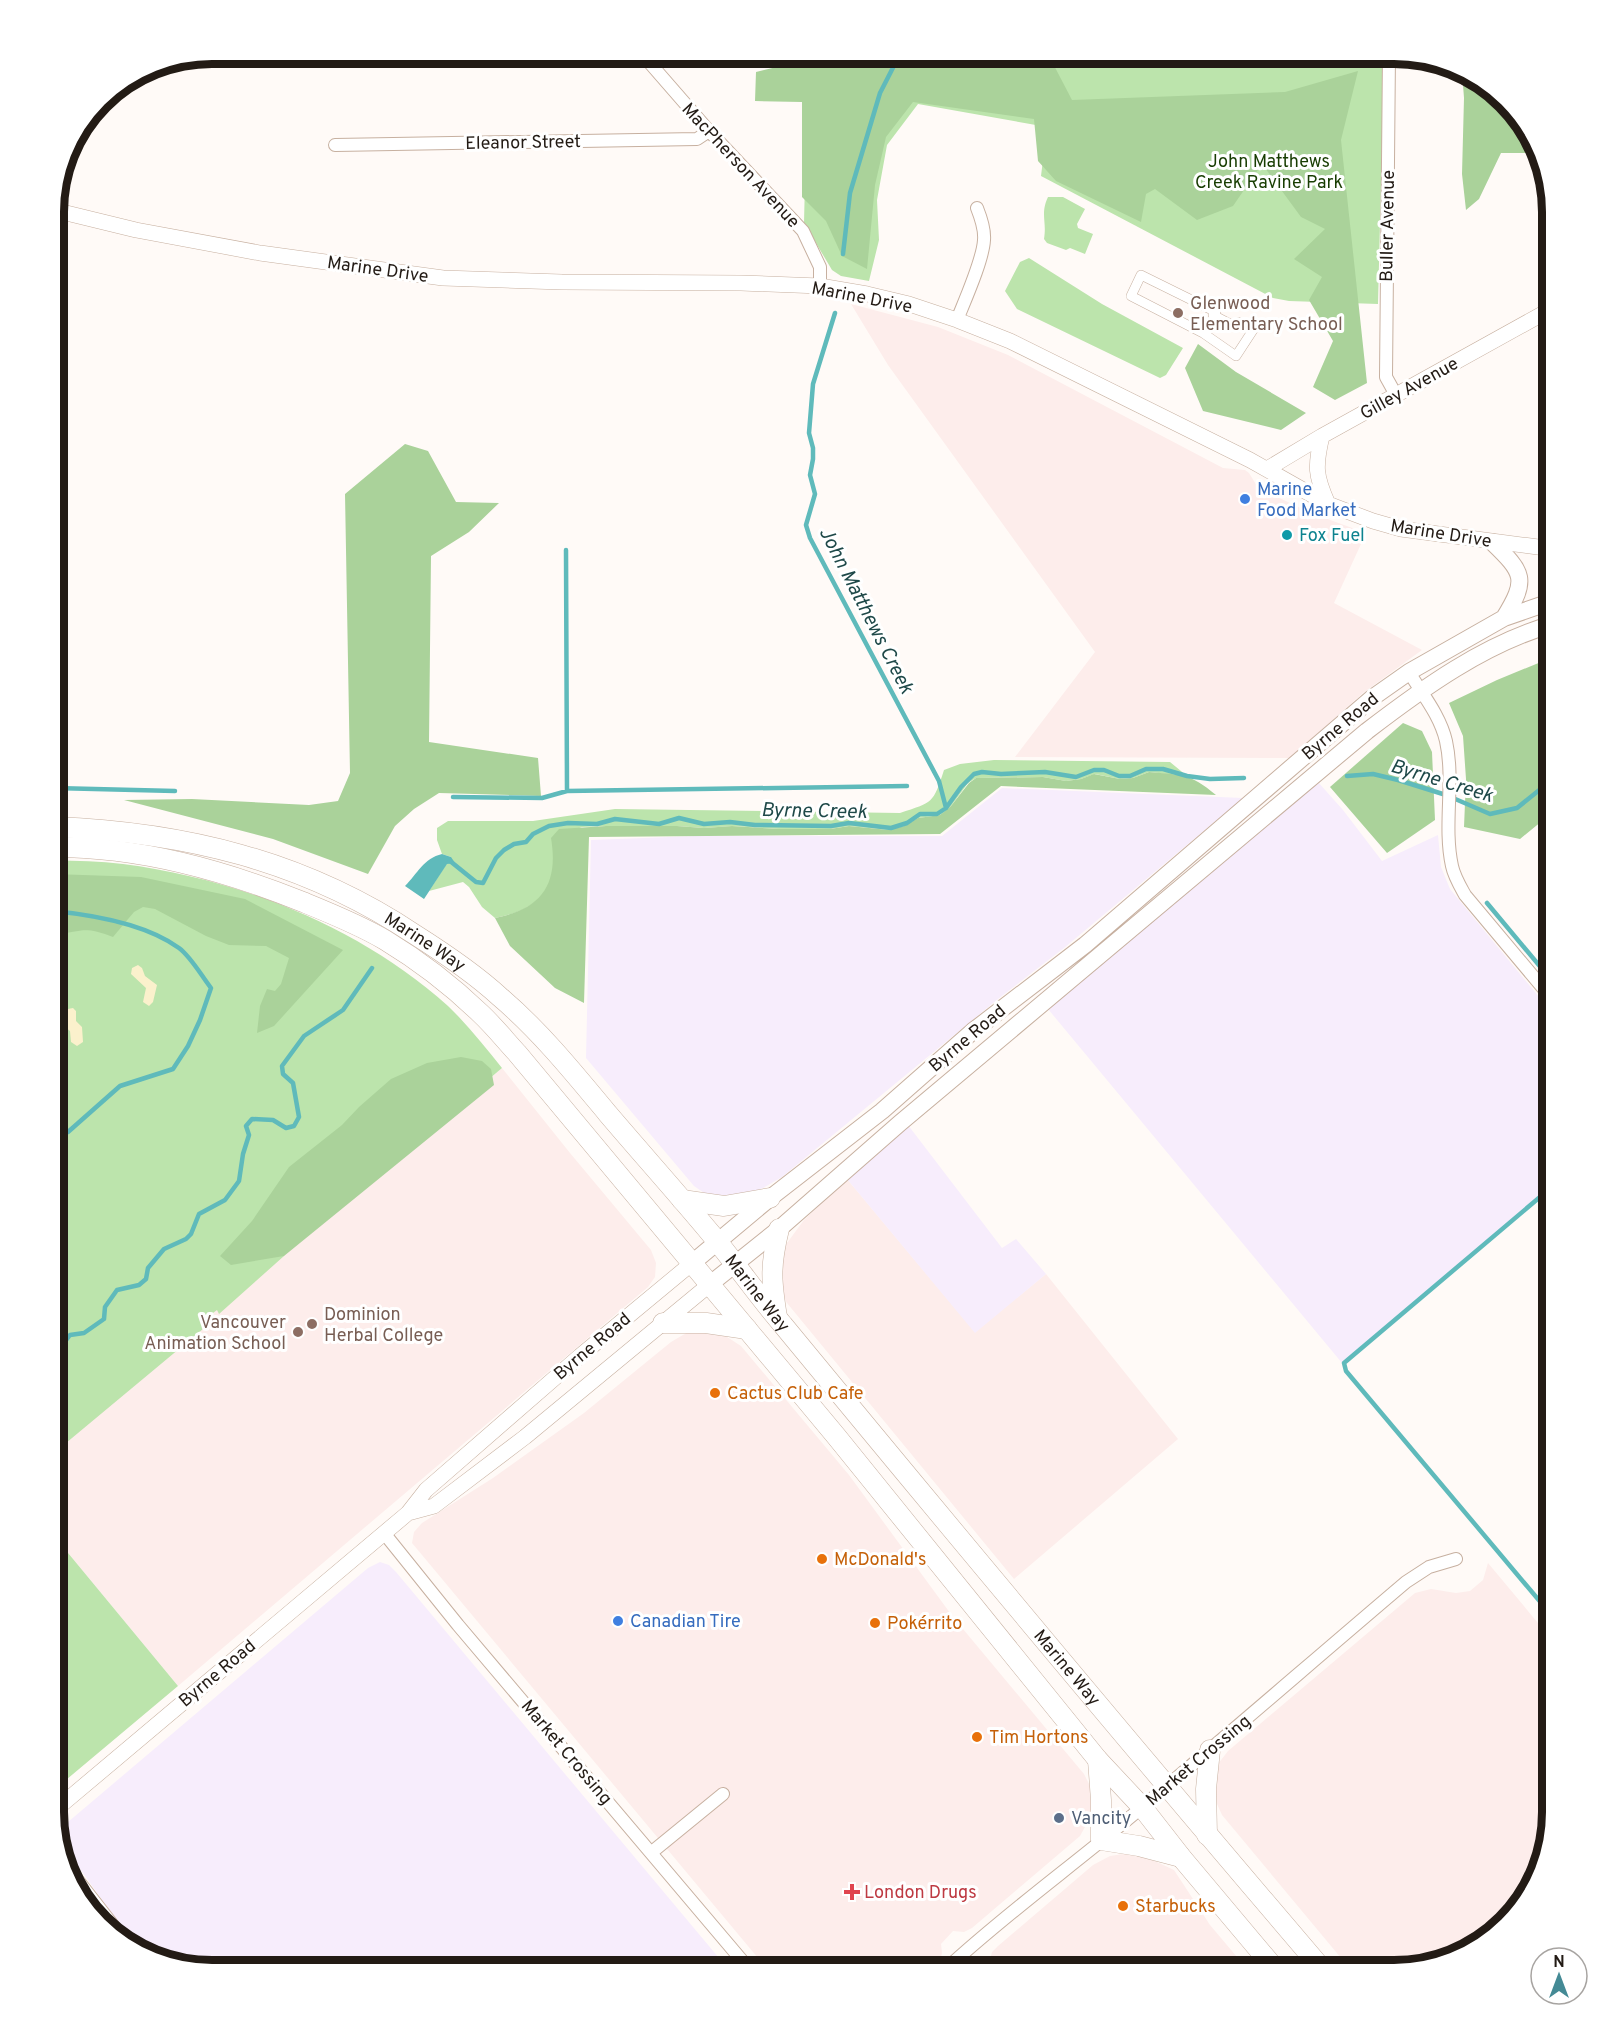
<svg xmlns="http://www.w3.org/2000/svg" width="1607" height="2024" font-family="Overpass,sans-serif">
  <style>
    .commercial { fill: #fdedeb }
    .industrial { fill: #f7edfc }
    .green { fill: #bce4ac }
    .forest { fill: #aad29a }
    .sand { fill: #fbf1cc }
    .water { fill: #5fbabb }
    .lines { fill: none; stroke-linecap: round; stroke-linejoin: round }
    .stream { stroke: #5fbabb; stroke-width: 4.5 }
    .pedestrian-casing { stroke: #c7b0a0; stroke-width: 10 }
    .minor-casing { stroke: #c7b0a0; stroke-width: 14 }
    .tertiary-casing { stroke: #c7b0a0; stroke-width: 16 }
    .secondary-casing { stroke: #c7b0a0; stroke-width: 18 }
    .primary-casing { stroke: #c7b0a0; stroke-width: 21 }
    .pedestrian { stroke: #fff; stroke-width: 9 }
    .minor { stroke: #fff; stroke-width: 12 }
    .tertiary { stroke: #fff; stroke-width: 15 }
    .secondary { stroke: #fff; stroke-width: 16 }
    .primary { stroke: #fff; stroke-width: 20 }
    .education-dot { fill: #8d6e63; stroke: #fff; stroke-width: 2 }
    .shop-dot { fill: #3f7fe0; stroke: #fff; stroke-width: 2 }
    .culture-dot { fill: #0f9aa8; stroke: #fff; stroke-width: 2 }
    .food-dot { fill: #e8710a; stroke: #fff; stroke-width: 2 }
    .service-dot { fill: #5c6f8a; stroke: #fff; stroke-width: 2 }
    .health-dot { fill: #e0444e; stroke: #fff; stroke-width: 2 }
    .labels { text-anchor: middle; stroke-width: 6; stroke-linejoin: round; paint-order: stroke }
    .street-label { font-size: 18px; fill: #231b15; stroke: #fff }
    .park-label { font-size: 18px; fill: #183d02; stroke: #fff }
    .education-label { font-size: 18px; fill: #785e54; stroke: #fff; text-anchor: start }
    .shop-label { font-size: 18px; fill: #366cbe; stroke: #fff; text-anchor: start }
    .culture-label { font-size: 18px; fill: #0d838f; stroke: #fff; text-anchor: start }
    .food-label { font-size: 18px; fill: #c56008; stroke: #fff; text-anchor: start }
    .service-label { font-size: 18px; fill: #4e5e75; stroke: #fff; text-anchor: start }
    .health-label { font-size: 18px; fill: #be3a42; stroke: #fff; text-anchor: start }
    .water-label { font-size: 20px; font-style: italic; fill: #1f4949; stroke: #fff }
    .rim { fill: none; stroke: #231b15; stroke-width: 8 }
  </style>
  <rect width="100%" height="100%" fill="#fffaf7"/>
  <path class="commercial" d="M851,304L938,327L1008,355L1223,468L1245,470L1249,473L1257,486L1271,494L1311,513L1366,533L1334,603L1422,650L1363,693L1290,758L1015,757L1095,652L888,365Z
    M502,1068L570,1153L651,1250L656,1263L655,1277L648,1287L178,1686L54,1536V1447Z
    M847,1179L975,1332L1046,1274L1178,1439L1014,1579L787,1303L779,1289L781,1255L787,1243L804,1220Z
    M688,1332L721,1333L741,1346L849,1475L953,1617L1084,1774L1091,1788V1816L1080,1836L972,1928L964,1932L953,1931L941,1944L942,1953L940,1961L931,1970H768L412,1543L414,1532L422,1523L493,1478L584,1413L671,1342Z
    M1488,1563L1553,1641V1812L1532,1891L1483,1943L1395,1970H1351L1222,1815L1213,1795L1218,1764L1228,1751L1415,1593L1431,1589L1456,1593L1470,1591L1483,1580Z
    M1130,1853L1144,1856L1174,1870L1210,1925L1248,1970H980L989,1963L992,1952L998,1946L1093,1865L1110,1856Z"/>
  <path class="industrial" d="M1318,782L1343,810L1382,861L1438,835L1441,867L1450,889L1553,1014V1184L1342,1363L1048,1009Z
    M1002,788L1243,798L1064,948L998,999L782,1177L763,1188L736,1198L707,1195L694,1186L586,1058L591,840L696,836H942Z
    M908,1125L1002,1248L1016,1239L1046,1274L975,1333L847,1179Z
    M380,1562L389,1565L396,1572L729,1970H212L133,1949L127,1943L130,1939L73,1859L64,1838V1830L68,1822L368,1568Z"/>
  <path class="green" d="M808,54H1058L1059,57L1384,62L1378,304L1289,301L1273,298L1041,176L1047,127L918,104L887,145L877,200L879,240L869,281L841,276L832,270L804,223Z
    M1048,197H1063L1085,209L1077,224L1078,228L1093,234L1085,254L1070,248L1066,250L1047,243L1044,239C1047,221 1040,214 1048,197Z
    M1029,258L1102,304L1183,348L1166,375L1160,378L1017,309L1005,291L1020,262Z
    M994,760L1170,762L1187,776L1149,772L1133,778L1120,779L1095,774L1081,779L1066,781L1043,777L976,778L968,783L951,806L940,815L918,818L904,826L889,830L849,826L830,829H779L733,826L704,828L677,826H606L582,827L552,838C560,886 542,909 495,918L482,907L469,887L463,882L429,891L451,857L442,854L437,840V828L448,821H533L615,809L900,813C933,802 933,804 944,770L960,764Z
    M54,860C77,861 100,861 123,864C239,879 360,927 448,1006C468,1025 485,1047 502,1068L280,1256H284L219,1314L217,1310L213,1313L215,1319L54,1453Z
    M54,1536L178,1686L54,1790Z"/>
  <path class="forest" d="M803,54H1048L1072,100L1285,92L1358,71L1341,140L1367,383L1335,400L1313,387L1333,341L1309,300L1322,277L1294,259L1325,229L1301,217L1262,164L1233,206L1197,220L1155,189L1146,194L1141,222L1056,181L1038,161L1034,119L913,102L886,137L875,185L867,269L842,256L826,221L802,197V102L755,101L756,72L802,61Z
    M1462,72L1474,75L1526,124L1535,153H1501L1479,199L1466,210L1462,174L1464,98Z
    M1198,344L1236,372L1306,413L1281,430L1203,411L1185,368Z
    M405,444L428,451L456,502L499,503L469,532L431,556L429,742L538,758L541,796L439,793L414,809L395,826L368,874L273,839L124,800L192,799L309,805L338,801L350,773L345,494Z
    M1553,657V812L1520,839L1464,827L1466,779L1463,736L1449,703L1497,680Z
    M1403,723L1422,731L1432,752L1435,820L1387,853L1330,787Z
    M1149,772C1181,775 1190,773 1216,795L1001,786L940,834L589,837L584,1003L555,988L510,946L495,918C541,909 559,885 551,838L559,829L606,826H677L704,828L732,826L779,829H830L849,826L889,830L904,826L918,818L940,815L951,806L969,783L976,778L1043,777L1066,781L1081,779L1094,774L1120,779L1133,778Z
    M54,874L141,877L245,899L343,950L274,1026L257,1033L260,1006L267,989L275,991L281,984L289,958L266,946L229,945L206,936L155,909L143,907L134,912L113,937C83,925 83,932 54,934Z
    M461,1057L482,1061L491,1069L494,1085L284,1256L231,1265L220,1256L252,1221L289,1167L342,1125L359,1107L391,1079L427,1063Z"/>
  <path class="sand" d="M138,965L142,968L145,976L157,985L153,1002L149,1006L143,1002L146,988L131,974L132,968Z
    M73,1008L76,1011V1021L82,1027L83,1042L77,1046L71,1042L70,1031L60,1023L58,1018L63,1010Z"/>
  <path class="water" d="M442,854L451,857L455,863L447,864L424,899L405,886C417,874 424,858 442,854Z"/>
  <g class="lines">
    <path class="stream" d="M843,254L850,193L880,93L900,54
      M835,313L813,384L809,433L813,448V459L810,475L815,494L806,525L810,538L939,781L946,808
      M566,550L567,791
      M1347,776L1373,774L1398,780L1446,795L1490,814L1517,808L1553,779
      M54,788L175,791
      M453,797L542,798L567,791L907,786
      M450,861L476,882L483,883L496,858L504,850L514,844L526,842L533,834L549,826L568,823L597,824L615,819L659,824L679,818L704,824L730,822L755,825L831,826L849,823L891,828L907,823L920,814H937L946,808L961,787L974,774L982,772L1001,774L1045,772L1076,777L1094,770H1104L1119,776H1130L1146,769H1163L1187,776L1210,779L1244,778
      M1487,903L1553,982
      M54,1135L68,1132L120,1086L173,1069L188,1046L200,1020L211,988C201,975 191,957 179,948C146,924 93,915 54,911
      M54,1356L70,1335L84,1333L104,1319L105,1307L117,1290L139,1285L146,1279L148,1268L164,1249L186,1239L191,1234L199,1214L225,1200L239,1181L243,1154L249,1135L246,1126L252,1119L273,1120L286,1128L294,1126L299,1117L293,1083L283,1074L282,1066L304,1036L343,1010L372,968
      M1553,1617L1346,1371L1344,1363L1553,1186"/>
    <defs>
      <path id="pedestrian" d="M1141,275L1216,312L1213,315L1236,327L1238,322L1253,330L1236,356L1203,333L1131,296Z"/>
      <path id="minor" d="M642,54L709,131L803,231L820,267V286
        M1389,54L1386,377L1396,395
        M335,145L697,139L709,131
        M957,320C965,300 983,260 984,240C985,229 981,218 977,208
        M1409,672C1422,694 1440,715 1446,741C1455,782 1443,825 1452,866C1454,876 1460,886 1465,895L1553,1000
        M384,1533L458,1625L750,1970
        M652,1852L723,1794
        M73,1874L126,1942
        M945,1970C1003,1916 1067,1870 1128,1819C1221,1741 1313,1661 1406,1582L1429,1567L1456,1559"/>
      <path id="tertiary" d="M54,210L136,230L260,253L443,278L562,282L741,283L820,286L867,294L909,304L957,320L1010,341L1250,460L1328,504L1373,521L1401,529L1553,549
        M1322,436C1315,466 1315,475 1328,504
        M1267,469L1322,436L1553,308
        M408,1513L434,1506L525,1437L709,1285
        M54,1811L408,1513L426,1490L580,1356L691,1264"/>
      <path id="secondary" d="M1492,542C1524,573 1528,579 1504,618
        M691,1264L770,1198L882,1111L973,1031L1085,945L1372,698L1409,672L1504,618L1553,601
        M709,1285L779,1229L900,1123L1367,731C1423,688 1484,644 1553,624"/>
      <g id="primary">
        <path id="s1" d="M54,827C185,832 304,861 414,934C444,953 474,973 500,997C540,1031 574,1073 608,1114C642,1154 678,1194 712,1235C736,1264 758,1296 783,1325C961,1541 1141,1757 1323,1970"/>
        <path d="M54,847C140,847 223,870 303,902C330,913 360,925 385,940C418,960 452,986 480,1013C493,1025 505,1040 517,1053L836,1436L1098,1760L1142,1807L1181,1857L1276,1970"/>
        <path d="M682,1200L724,1206L770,1198"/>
        <path d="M777,1317C771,1280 770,1266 779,1229"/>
        <path d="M663,1323H706L747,1329"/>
        <path d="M1098,1760L1101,1800V1840L1139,1846L1181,1857"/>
        <path d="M1207,1835L1206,1789L1210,1750"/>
      </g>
    </defs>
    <use href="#pedestrian" class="pedestrian-casing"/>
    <use href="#minor" class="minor-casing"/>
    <use href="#tertiary" class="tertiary-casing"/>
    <use href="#secondary" class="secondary-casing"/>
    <use href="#primary" class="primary-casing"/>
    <use href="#pedestrian" class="pedestrian"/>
    <use href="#minor" class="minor"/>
    <use href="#tertiary" class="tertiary"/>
    <use href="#secondary" class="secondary"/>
    <use href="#primary" class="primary"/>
  </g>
  <g class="education-dot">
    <circle cx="1178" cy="313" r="6"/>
    <circle cx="312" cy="1324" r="6"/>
    <circle cx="298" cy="1332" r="6"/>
  </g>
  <g class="shop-dot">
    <circle cx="1245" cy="499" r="6"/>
    <circle cx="618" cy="1621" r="6"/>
  </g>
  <circle class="culture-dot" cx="1287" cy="535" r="6"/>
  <g class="food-dot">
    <circle cx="715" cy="1393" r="6"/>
    <circle cx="822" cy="1559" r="6"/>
    <circle cx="875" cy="1623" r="6"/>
    <circle cx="977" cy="1737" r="6"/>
    <circle cx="1123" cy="1906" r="6"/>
  </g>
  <circle class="service-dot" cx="1059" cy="1818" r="6"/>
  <path class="health-dot" d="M849 1883h6v6h6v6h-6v6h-6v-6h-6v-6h6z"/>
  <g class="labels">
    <g class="street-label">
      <text transform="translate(523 142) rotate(-1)" y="6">Eleanor Street</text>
      <text transform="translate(741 165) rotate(47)" y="6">MacPherson Avenue</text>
      <text transform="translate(1387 226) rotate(-89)" y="6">Buller Avenue</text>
      <text transform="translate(378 269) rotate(8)" y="6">Marine Drive</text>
      <text transform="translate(862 297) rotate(11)" y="6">Marine Drive</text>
      <text transform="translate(1409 388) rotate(-29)" y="6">Gilley Avenue</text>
      <text transform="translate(1441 533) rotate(9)" y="6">Marine Drive</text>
      <text transform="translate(1340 726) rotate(-40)" y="6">Byrne Road</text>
      <text dy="6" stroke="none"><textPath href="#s1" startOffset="394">Marine Way</textPath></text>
      <text transform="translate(967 1038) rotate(-40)" y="6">Byrne Road</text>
      <text dy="6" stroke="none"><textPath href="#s1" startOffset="880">Marine Way</textPath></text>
      <text transform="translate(592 1346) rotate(-40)" y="6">Byrne Road</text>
      <text dy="6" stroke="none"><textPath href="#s1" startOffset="1366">Marine Way</textPath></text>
      <text transform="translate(217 1673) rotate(-40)" y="6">Byrne Road</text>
      <text transform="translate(567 1752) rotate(50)" y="6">Market Crossing</text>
      <text transform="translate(1198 1760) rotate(-40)" y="6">Market Crossing</text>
    </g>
    <g class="park-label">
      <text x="1269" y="167">John Matthews<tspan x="1269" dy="21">Creek Ravine Park</tspan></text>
    </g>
    <g class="education-label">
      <text x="1190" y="309">Glenwood<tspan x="1190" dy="21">Elementary School</tspan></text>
      <text x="324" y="1320">Dominion<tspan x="324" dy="21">Herbal College</tspan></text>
      <text x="286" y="1328" text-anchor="end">Vancouver<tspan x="286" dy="21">Animation School</tspan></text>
    </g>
    <g class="shop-label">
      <text x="1257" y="495">Marine<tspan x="1257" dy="21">Food Market</tspan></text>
      <text x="630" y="1627">Canadian Tire</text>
    </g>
    <g class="culture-label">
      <text x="1299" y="541">Fox Fuel</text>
    </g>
    <g class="food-label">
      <text x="727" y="1399">Cactus Club Cafe</text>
      <text x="834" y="1565">McDonald's</text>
      <text x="887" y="1629">Pokérrito</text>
      <text x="989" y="1743">Tim Hortons</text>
      <text x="1135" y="1912">Starbucks</text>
    </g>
    <g class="service-label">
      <text x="1071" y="1824">Vancity</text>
    </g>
    <g class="health-label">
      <text x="864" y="1898">London Drugs</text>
    </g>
    <g class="water-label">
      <text transform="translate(867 610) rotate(63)" y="7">John Matthews Creek</text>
      <text transform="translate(1442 780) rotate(17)" y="7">Byrne Creek</text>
      <text transform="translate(814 810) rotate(1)" y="7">Byrne Creek</text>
    </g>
  </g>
  <path d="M0 0H1607V2024H0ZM212 64H1394A148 148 0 0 1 1542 212V1812A148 148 0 0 1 1394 1960H212A148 148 0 0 1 64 1812V212A148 148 0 0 1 212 64Z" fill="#fff" fill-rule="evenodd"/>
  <path class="rim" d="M212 64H1394A148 148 0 0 1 1542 212V1812A148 148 0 0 1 1394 1960H212A148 148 0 0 1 64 1812V212A148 148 0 0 1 212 64Z"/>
  <g transform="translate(1559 1976)"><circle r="28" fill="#ffffff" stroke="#a7a4a1" stroke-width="1.5"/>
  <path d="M0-4.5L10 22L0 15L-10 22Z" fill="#448a95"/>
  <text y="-9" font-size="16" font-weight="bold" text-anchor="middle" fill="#231b15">N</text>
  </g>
</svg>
